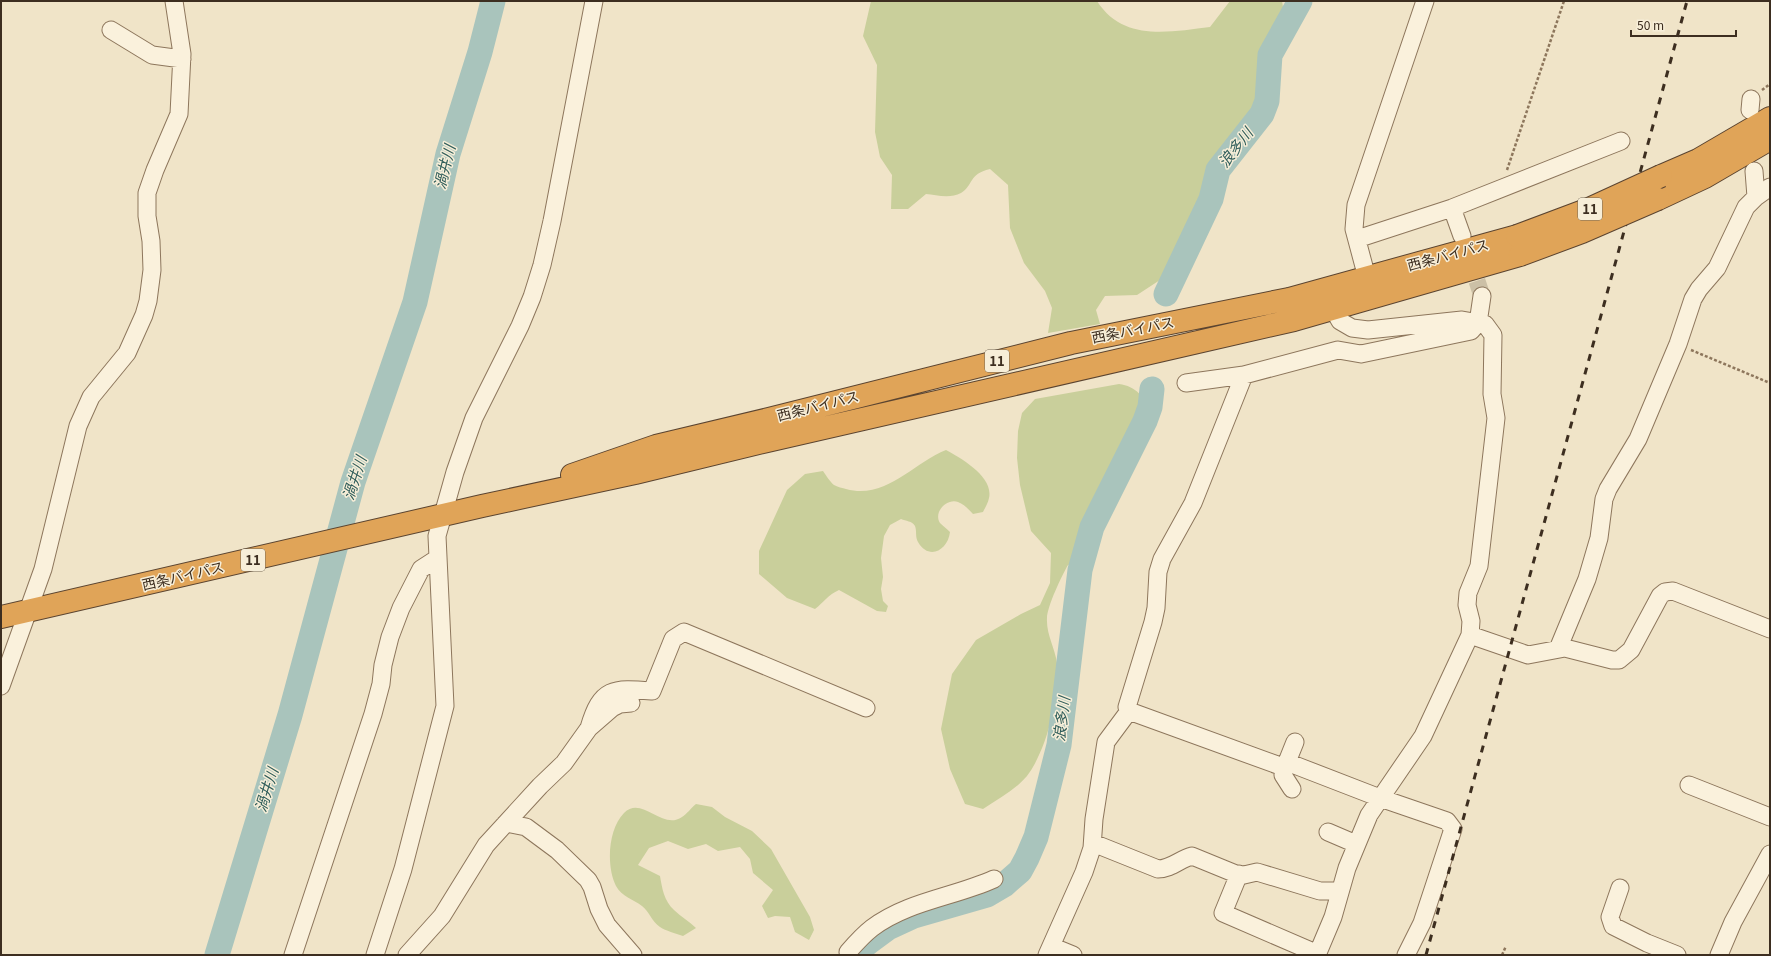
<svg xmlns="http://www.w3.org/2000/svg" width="1771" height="956" font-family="Georgia,'Noto Sans JP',serif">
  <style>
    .green { fill: #c9cf9b }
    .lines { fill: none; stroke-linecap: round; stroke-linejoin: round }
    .river { stroke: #a9c4bc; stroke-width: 25 }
    .minor-tunnel { stroke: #ccc0a6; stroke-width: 17; stroke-dasharray: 17 8; stroke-linecap: butt }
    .minor-casing { stroke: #8d765c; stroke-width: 19 }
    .highway-casing { stroke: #5b4430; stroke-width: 24 }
    .path { stroke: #8d765c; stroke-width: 2.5; stroke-dasharray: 3 2; stroke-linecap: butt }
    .minor { stroke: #faf1dc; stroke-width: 17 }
    .highway { stroke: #e0a458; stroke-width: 22 }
    .rail { stroke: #3d2e20; stroke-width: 3; stroke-dasharray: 7 7; stroke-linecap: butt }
    .highway-bridge-casing { stroke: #5b4430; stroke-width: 24; stroke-linecap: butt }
    .highway-bridge { stroke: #e0a458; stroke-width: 22 }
    .labels { text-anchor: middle; stroke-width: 3; stroke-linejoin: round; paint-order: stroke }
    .shield { fill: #f7eed8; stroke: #756857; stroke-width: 1 }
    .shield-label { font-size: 13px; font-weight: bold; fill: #3d2e20 }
    .street-label { font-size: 14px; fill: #3d2e20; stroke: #f7eed8 }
    .water-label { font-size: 15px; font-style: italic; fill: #2f5d5a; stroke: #f7eed8 }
  </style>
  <rect width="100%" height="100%" fill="#f0e4c8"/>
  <path class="green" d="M871,1H1097C1123,42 1169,32 1210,27L1230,1H1282L1284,13L1273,32L1262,58L1260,106L1249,125L1228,146L1213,167L1206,197L1170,271L1160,280L1137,295L1105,296L1096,310L1100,324L1048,333L1052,308L1045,291L1024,263L1010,228L1008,185L990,169C968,174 974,185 961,193C950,199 936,195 926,194L908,209H891L892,175L880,157L875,132L877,65L863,36Z
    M1119,384C1136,386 1144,398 1154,411C1149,452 1120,489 1101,525C1097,534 1095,545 1092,555L1077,562L1068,565C1062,575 1047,607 1047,618C1046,634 1055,648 1057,663C1060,695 1047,750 1027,776C1015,790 998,799 983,809L965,804L950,769L941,729L952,674L976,640L1021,614L1040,605L1050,583L1051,553L1031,531L1020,485L1017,458L1018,431L1022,413L1035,399Z
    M946,450C961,458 994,477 989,498C988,503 985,508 983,512L973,514C969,510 964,504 958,502C947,498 933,512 940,523C943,526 947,529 950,532C948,550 929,561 918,542C915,537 917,531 915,526C912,521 906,521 901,519L890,525L884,536L881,558L883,577L881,589L883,601L888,606L886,612L877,611L839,590C828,595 824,602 815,609L787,598L759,574V551L787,490L805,474L823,471C826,475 830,482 834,485C837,487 843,488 846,489C886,500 913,463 946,450Z
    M696,804L712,807L725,817L752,831L771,849L810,917L814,930L809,940L795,932L790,917L775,916L768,918L762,906L773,890L753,873L750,859L740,847L718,851L706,844L688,849L668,841L649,848L638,865L660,876C662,888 664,901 674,910C681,917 689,921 696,928L683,936C675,933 666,931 660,927C652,922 649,911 642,906C633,899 622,897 616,886C606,866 608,829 624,813C642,795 662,831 682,817C687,814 691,808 696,804Z"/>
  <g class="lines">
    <path class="river" d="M1166,294L1211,199L1218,170L1262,114L1267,101L1270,55L1300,1
      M217,955L290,715L353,482L415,302L448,154L480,52L493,1
      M857,955L859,950L869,942L888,928L914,916L987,895L1004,885L1020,871L1027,858L1036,837L1059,745L1080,570L1092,527L1145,421L1150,407L1152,389"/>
    <path class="minor-tunnel" d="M1469,257L1482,296"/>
    <defs>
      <path id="minor" d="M111,30L152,55L182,59
        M1750,110L1751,99
        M1754,171L1756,197L1770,187
        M1452,208L1462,236
        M1357,239L1452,208L1621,141
        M1370,289L1354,229L1356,205L1425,1
        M1244,375L1193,503L1162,559L1158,572L1156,608L1153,622L1127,707L1129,711L1283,767L1292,764L1380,798L1447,821L1453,829L1422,923L1406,955
        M1186,383L1244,375L1338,350L1361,354L1471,331L1478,323L1482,296
        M1470,635L1528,655L1565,648L1612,660H1619L1631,650L1660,596L1665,592L1673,591L1770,629
        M1558,649L1587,579L1599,538L1604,499L1608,489L1638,439L1678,344L1693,299L1699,289L1717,268L1746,207L1756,197
        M1,686L43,569L78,426L91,397L127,353L144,315L148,301L152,270L151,241L147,216V193L155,170L179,114L182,54L174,1
        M589,728C601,687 613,688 652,691L673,639L684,632L866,708
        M1689,785L1770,817
        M1292,789L1283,775L1285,767L1295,742
        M506,823L526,827L557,850L588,880L592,887L599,909L607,925L633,955
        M1328,832L1356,844
        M1093,843L1158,869C1171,869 1180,859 1192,856L1236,874L1244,875L1257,872L1320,891H1340
        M1239,874L1223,913L1318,954
        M1620,888L1610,917L1613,926L1647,943L1677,955
        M1051,946L1073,955
        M848,952C855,944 863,935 872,928C908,901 954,897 994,879
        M293,955L373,714L381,684L383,665L390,637L401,608L421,569L438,558
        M375,955L403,869L445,706L437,536L455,472L474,418L520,326L532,297L542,265L552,221L594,1
        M407,955L442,916L486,845L540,786L564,763L589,728L612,708L620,704L631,703
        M1047,955L1084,872L1092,848L1094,819L1106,742L1129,711
        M1317,955L1333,917L1347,868L1369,815L1423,736L1470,635L1471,621L1467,605L1468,593L1479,566L1496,418L1492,394L1493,335L1485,324L1462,320L1368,330L1352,328L1340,321L1333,309L1330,298
        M1719,955L1733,922L1770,854"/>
      <path id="highway" d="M1661,176L1698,160L1770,118
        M1658,199L1705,177L1770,139
        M572,475L656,446L769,419L1071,343L1289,299L1517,236
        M1,617L482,506L635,473L767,441L1294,320L1520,255"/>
    </defs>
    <use href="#minor" class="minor-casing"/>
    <use href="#highway" class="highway-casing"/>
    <path class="path" d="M1762,90L1770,84
      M1507,170L1564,1
      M1691,350L1770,383
      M1502,955L1506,946"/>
    <use href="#minor" class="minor"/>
    <use href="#highway" class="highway"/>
    <path class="rail" d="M1426,955L1687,1"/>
    <defs>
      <path id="highway-bridge" d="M1517,236L1589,209L1661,176
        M1520,255L1582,232L1658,199"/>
    </defs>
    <use href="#highway-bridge" class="highway-bridge-casing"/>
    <use href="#highway-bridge" class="highway-bridge"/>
  </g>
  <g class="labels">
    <g class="shield">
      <rect x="1578" y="198" width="24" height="22" rx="3"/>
      <rect x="985" y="350" width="24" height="22" rx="3"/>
      <rect x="241" y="549" width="24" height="22" rx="3"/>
    </g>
    <g class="shield-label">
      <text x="1590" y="214">11</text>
      <text x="997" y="366">11</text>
      <text x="253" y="565">11</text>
    </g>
    <g class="street-label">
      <text transform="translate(1448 255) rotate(-15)" y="5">西条バイパス</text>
      <text transform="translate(1133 330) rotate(-11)" y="5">西条バイパス</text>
      <text transform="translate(818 406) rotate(-14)" y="5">西条バイパス</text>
      <text transform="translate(183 576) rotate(-13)" y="5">西条バイパス</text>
    </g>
    <g class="water-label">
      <text transform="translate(1236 148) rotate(-52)" y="5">浪多川</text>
      <text transform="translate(445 167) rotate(-76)" y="5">渦井川</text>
      <text transform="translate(355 478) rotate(-72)" y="5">渦井川</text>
      <text transform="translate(1062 719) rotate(-83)" y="5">浪多川</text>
      <text transform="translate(267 790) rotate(-73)" y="5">渦井川</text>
    </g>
  </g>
  <rect width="1771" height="956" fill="none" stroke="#3d2e20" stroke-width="4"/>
  <path d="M1631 30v6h105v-6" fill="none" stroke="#3d2e20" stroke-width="2"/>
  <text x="1637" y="30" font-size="12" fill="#3d2e20" stroke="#f7eed8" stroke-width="3" paint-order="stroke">50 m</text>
</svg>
